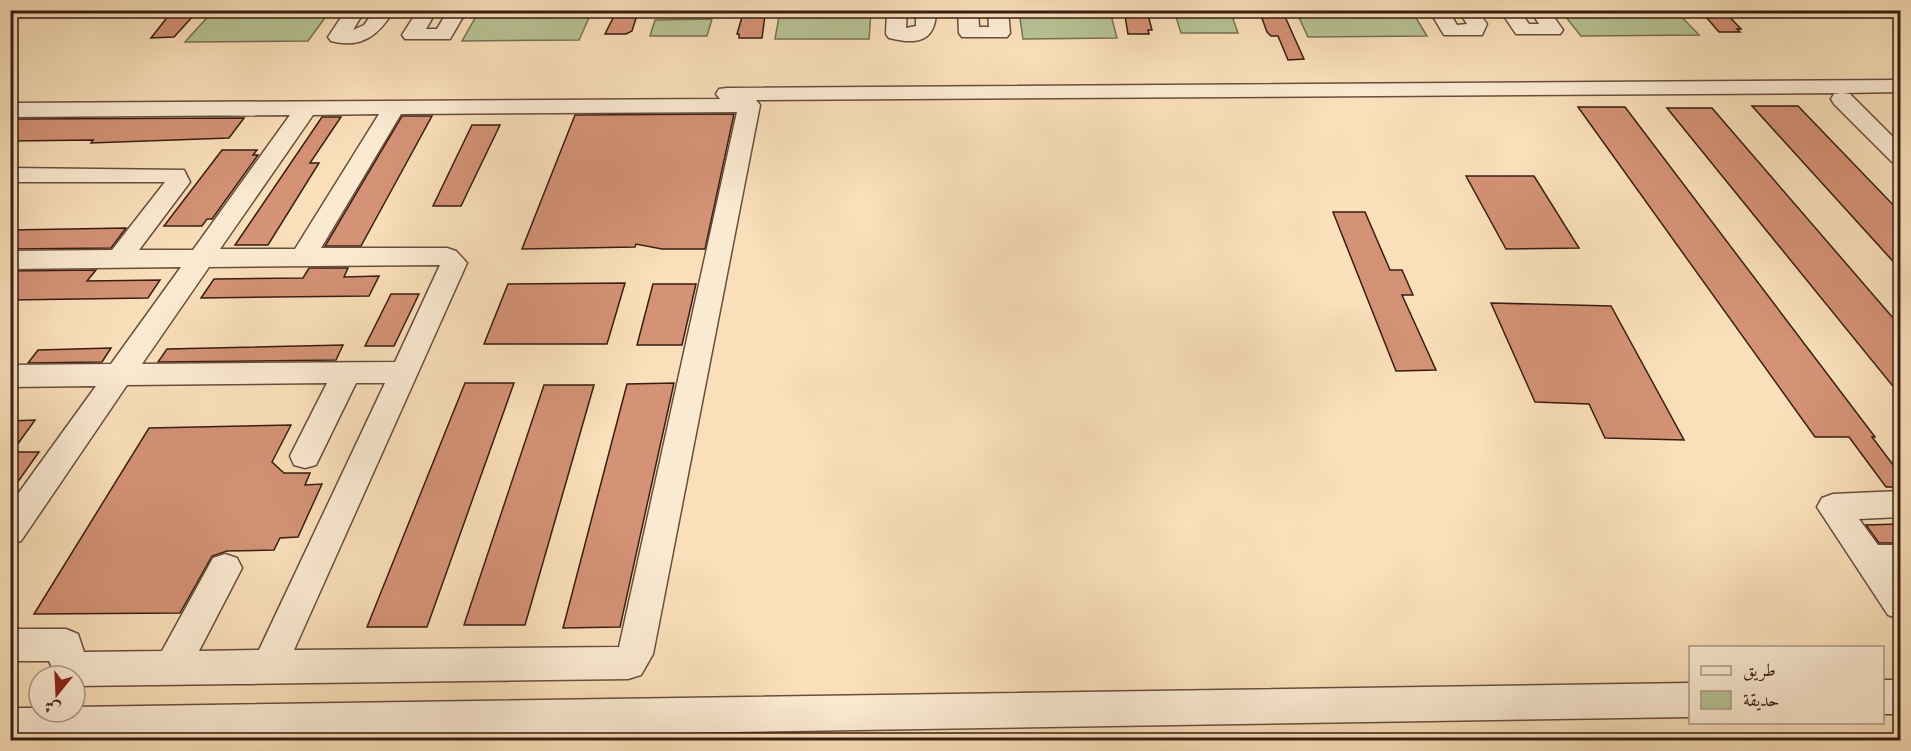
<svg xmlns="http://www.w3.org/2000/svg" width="1911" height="751" font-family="'Old Standard TT',Amiri,serif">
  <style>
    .green { fill: #b6c395; stroke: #787054; stroke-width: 1.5 }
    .building { fill: #d49276; stroke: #391d12; stroke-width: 1.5 }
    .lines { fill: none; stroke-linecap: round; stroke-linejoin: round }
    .minor-casing { stroke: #694e3c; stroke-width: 3 }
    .minor { fill: #fbead2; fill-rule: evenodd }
  </style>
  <rect width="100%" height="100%" fill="#f9dfba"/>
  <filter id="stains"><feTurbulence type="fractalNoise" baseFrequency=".00333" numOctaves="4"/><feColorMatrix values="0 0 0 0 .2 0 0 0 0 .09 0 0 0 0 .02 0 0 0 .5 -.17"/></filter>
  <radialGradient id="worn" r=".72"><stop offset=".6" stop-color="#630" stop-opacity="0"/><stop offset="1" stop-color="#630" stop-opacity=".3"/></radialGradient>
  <path class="green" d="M213,11V10L330,11L308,41L185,42Z
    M479,11V10L592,11L579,40L462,41Z
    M780,11H871L869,39H775Z
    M1019,11H1110L1117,38L1023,39Z
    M1296,11H1412L1427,36L1308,37Z
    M1561,11H1676L1699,35L1581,36Z
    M1232,16L1238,33H1181L1176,17Z
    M712,19L707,36H650L655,20Z"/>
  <path class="building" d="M617,10L638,12L632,31L626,34H605Z
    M744,10H763L762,15H765L762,38H739V34H737Z
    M1124,10L1147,11L1152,30H1148L1149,34H1128Z
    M1259,10H1282L1304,59L1288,60L1278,36H1271L1267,32Z
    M1700,10H1723L1741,29H1737L1740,32H1719Z
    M169,15H194L174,37L151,38Z
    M1752,106H1798L1900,212V269Z
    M1578,107H1625L1875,437H1872L1900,474V487H1886L1849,437H1815Z
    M1667,108H1712L1900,326V395Z
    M734,114L705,249H662L636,244L635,247L522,249L575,115Z
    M402,116H432L361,246H325Z
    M322,117H341L310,163H319L268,245H235Z
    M244,118L229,138L91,143L93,140L10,141V121L17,119Z
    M472,125H500L461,206H433Z
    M222,150H257L253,155H258L212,219H207L202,226H164Z
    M1466,176H1534L1579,248L1506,249Z
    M1333,212H1365L1390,270H1402L1413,295H1402L1436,370L1396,371Z
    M126,228L111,248L10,249V230Z
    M309,268H348L344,277L379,276L369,296L201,298L214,279L303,278Z
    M96,270L87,281L160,280L148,298L10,300V271Z
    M625,283L607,344H484L508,284Z
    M653,284H696L682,345H637Z
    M391,294H419L394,346H365Z
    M1491,303L1611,306L1684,440L1605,438L1589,404L1535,402Z
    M343,345L336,360L158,362L167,349Z
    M111,348L102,362L28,363L38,350Z
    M465,383H514L427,627H367Z
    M674,383L620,627L563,628L627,384Z
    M544,385H594L525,625H464Z
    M35,420L12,452H39L10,493V421Z
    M291,425L272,462L284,473H310L305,485L322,484L298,537L280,538L274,550L227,551L212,556L180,613L34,614L149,428Z
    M1900,524V543H1879L1866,525Z"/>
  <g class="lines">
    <defs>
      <path id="minor" d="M346,10H365L353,30L364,25L375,10H394C379,35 362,49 331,41L328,37Z
        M418,10H437L426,29H437L448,10H467L450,39H405L402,35Z
        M887,10H907L906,28L916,26V10H936C936,42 917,45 889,38L886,34Z
        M958,10H978L979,27H989L988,10H1008L1010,33L1007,37H962L959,33Z
        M1429,10H1448L1457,25L1467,24L1458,10H1477L1487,24L1482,35H1444Z
        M1500,10H1519L1529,24H1539L1530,10H1549L1563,30L1560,34H1516Z
        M1900,80V92L1843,93L1850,94L1900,144V164L1892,162L1834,104L1831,99L1834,94L1841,93L756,100L760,105L653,654L641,675L628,679L75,686V676H56L49,661H10V629H66L78,634L84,652L162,651L213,558L225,554L237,558L242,568L199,651L259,650L385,383H356L316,465L305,468L294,465L290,456L327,383L127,385L21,541L10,544V505L96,386L10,387V365L111,364L181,267L10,269V251L112,250L165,182H10V168L184,170L190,182L139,250H193L290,115L10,117V103L720,99L716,94L719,89L727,88ZM737,112L619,647L294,650L467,263L456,251L447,248H321L401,114ZM379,114L295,249H220L313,115ZM440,265L395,362L142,364L209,267Z
        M1900,491V517L1859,519L1878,545H1900V573H1898L1900,577V619L1888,615L1817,507L1822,498L1833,494Z
        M1882,680H1900V714H1882Z
        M1690,683V717L224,740H10V708H39V712H75V707Z"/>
    </defs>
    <use href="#minor" class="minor-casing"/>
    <use href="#minor" class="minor"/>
  </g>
  <rect width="1911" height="751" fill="none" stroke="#f9dfba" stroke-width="36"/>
  <rect x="12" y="12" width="1887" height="727" fill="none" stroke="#391d12" stroke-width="3"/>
  <rect x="18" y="18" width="1875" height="715" fill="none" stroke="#391d12" stroke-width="1.5"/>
  <rect x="1689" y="646" width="195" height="78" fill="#fbead2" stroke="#ad9885" stroke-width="1.5"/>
  <rect x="1701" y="666" width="30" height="9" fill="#fbead2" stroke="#ad9885" stroke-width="1.5"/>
  <text x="1743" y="676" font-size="18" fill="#391d12">طريق</text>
  <rect x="1701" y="691" width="30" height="18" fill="#b6c395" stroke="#ad9885" stroke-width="1.5"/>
  <text x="1743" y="706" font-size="18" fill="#391d12">حديقة</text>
  <g transform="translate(57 694) rotate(198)"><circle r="28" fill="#fbead2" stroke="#ad9885" stroke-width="1.5"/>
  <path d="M0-4.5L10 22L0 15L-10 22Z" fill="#8f2418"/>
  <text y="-9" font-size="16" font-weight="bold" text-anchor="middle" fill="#391d12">ش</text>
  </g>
  <rect width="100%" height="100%" filter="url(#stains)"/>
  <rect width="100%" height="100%" fill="url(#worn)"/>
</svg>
